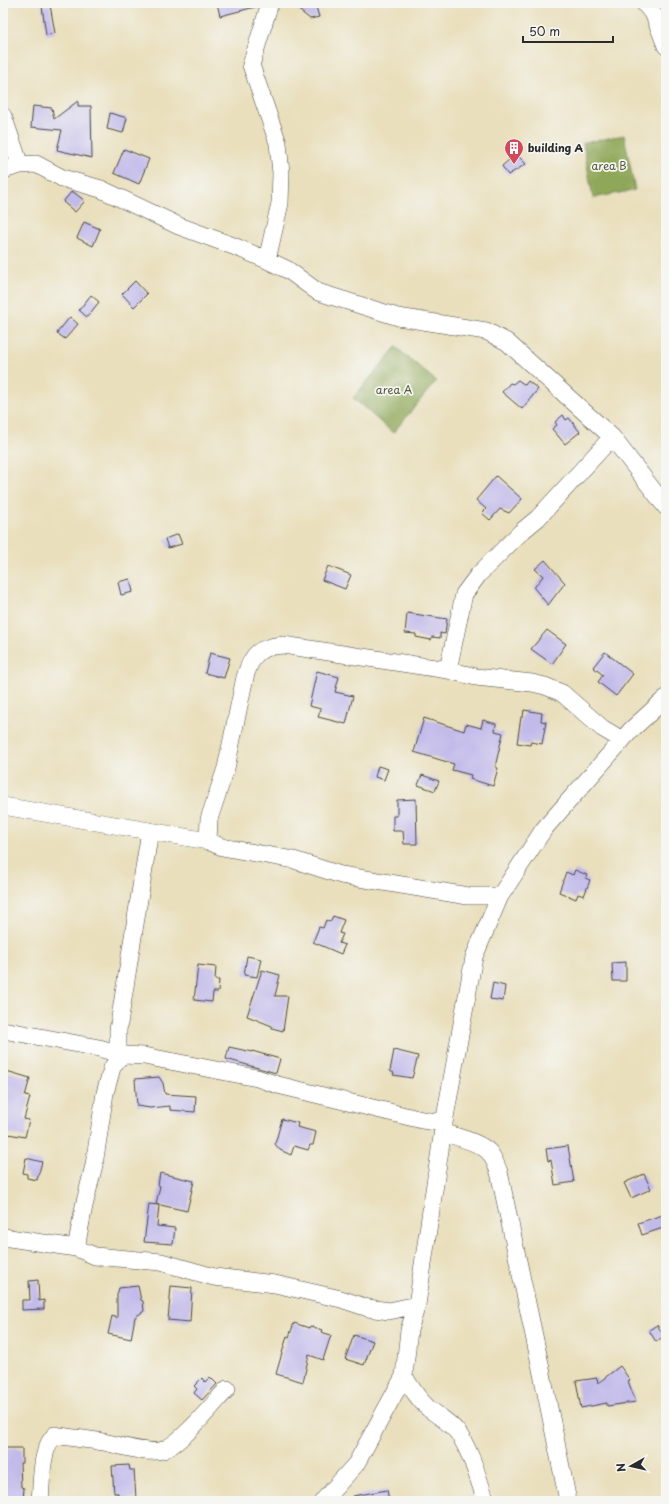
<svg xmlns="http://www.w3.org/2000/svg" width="669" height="1504" font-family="'Playpen Sans',sans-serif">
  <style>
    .forest { fill: #8fa759; stroke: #5d6942 }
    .building { fill: #c2bbea }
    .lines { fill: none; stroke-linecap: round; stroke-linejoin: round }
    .minor-casing { stroke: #484641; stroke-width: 18 }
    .minor { stroke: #fff; stroke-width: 17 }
    .labels { text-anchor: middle; stroke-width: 3.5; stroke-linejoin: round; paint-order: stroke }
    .poi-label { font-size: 11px; font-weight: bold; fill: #2b2b2b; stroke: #f6f6f2; text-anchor: start }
    .park-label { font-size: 11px; fill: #54583c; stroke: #f6f6f2 }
  </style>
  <rect width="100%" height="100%" fill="#f6f6f2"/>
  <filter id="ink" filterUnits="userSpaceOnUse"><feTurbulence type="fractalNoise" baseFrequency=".025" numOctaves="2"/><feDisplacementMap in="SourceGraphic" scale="8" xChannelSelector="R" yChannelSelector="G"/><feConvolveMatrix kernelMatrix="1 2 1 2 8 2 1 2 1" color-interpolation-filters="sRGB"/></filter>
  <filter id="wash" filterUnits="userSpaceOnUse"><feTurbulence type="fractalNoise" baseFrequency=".012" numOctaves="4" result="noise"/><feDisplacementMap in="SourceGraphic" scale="16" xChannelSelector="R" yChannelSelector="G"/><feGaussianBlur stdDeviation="0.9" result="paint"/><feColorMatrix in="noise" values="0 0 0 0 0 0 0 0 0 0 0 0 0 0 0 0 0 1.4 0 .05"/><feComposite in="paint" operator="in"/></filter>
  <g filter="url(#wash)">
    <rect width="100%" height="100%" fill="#e9dfbc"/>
    <path class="forest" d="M624,135L635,190L593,198L583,143Z
      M396,347L436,381L393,433L353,398Z"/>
    <g id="blocks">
      <path class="building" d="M217,3H258L259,6L220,16Z
        M290,3H315L319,17L310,19Z
        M50,5L55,33L46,35L42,6Z
        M78,101V106H91L92,158L57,150L62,130L31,127L33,106L52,108L54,119Z
        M110,113L127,118L123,133L107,129Z
        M124,149L149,159L139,184L114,173Z
        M516,154L526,164L508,175L502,166Z
        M72,191L85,201L75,212L63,202Z
        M84,222L100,229L93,246L77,238Z
        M135,281L147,294L134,307L122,294Z
        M91,295L99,302L87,317L79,310Z
        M70,317L78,324L65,339L57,333Z
        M518,380L525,385L528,381L538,389L522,409L502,392L510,383L513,384Z
        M563,415L566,420L569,418L580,432L565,444L552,429L557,425L555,422Z
        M496,476L522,499L509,513L500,509L490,520L482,513L486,509L476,500Z
        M178,534L182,544L168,548L165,539Z
        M545,560L565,583L548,605L534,588L543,576L535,569Z
        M328,566L351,575L345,589L322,580Z
        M130,579L133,592L121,595L118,582Z
        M407,613L447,619L445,634L440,633V638L432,637L431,640L416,637V634L405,633Z
        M547,630L566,644L552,664L531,649Z
        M605,652L633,674L616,696L598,682L603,675L593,667Z
        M210,653L230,658L224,678L205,673Z
        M317,671L339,677L335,692L353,696L346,724L318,717L321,709L309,706Z
        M524,710L542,713L541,721L546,722L542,744L531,742L530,745L517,743L521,717H523Z
        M424,718L464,731L466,724L481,728L483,720L496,724L495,731L503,733L495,767L498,768L493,786L470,779L471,775L452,770L454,764L414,752Z
        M378,766L388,769L384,780L375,777Z
        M422,775L439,781L435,791L418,785Z
        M416,799L417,844H404L403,831H393V816H397V800Z
        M575,870L587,875L585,878L590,880L584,896L578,894L576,899L559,892L566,872L573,875Z
        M333,916L344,920L339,933L343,934L339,943L345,945L341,954L313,942L319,927L323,928L326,920L330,922Z
        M247,956L261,959L257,977L244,975Z
        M626,962V981H613L612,963Z
        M198,965L216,967L215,980H219L218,992H213L212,1002L194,1000Z
        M262,970L280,975L275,996H288L283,1031L272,1028V1026L247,1016Z
        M493,983L505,986L503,1001L490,999Z
        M229,1047L252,1052V1051L280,1059L276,1073L226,1059Z
        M394,1050L418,1056L412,1078L393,1075L394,1073L390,1071Z
        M3,1070L30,1078L25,1096L30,1097L24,1119L29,1120L25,1137L3,1133Z
        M159,1077L163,1083L165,1094L196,1096L195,1112L170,1110V1106L150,1108L137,1106L135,1079Z
        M282,1119L298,1123L297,1127L316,1132L313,1145H310L308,1150L294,1146L291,1155L280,1150L275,1144Z
        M568,1146L574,1182L555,1185L551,1160L548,1161L546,1149Z
        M26,1158L42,1162L37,1180L27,1178V1174L23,1173Z
        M160,1173L194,1181L187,1211L156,1204L160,1186L158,1185Z
        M644,1174L651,1189L631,1198L624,1183Z
        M149,1204L159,1205L157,1226L175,1228L173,1244L144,1242Z
        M666,1214V1227L642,1235L638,1223Z
        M38,1280L39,1301L44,1300V1309L22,1310V1300H30L29,1281Z
        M138,1286L141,1300L143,1301L144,1311L135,1317L131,1339L108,1334L112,1316L117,1318V1295L119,1288Z
        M171,1286L192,1288L190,1322L168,1320Z
        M294,1323L309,1328L310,1326L322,1330L321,1332L331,1335L323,1360L309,1355L303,1382L276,1374L287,1336L289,1337Z
        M657,1325L664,1336L656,1342L649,1330Z
        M354,1335L373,1341L364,1365L345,1359Z
        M620,1366L630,1380L628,1381L636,1402L607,1406V1403L581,1408L576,1381L597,1378L598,1383Z
        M210,1377L217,1384L202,1400L194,1393L197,1389L194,1386L202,1378L205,1382Z
        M3,1448H22V1463H20L21,1487L24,1488L23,1501H3Z
        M129,1465L130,1470H134L136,1498L118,1500V1493H114L112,1466Z
        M387,1490L389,1501H354L353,1496Z"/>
    </g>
  </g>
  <g filter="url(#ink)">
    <use href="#blocks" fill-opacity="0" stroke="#484641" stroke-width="1"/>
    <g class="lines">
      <defs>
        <path id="minor" d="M644,3L654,15L666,46
          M3,116L20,165
          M3,170L20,165L36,164L62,178L101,189L179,226L236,247L267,260L288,270L318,292L398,317L486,331L507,342L612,437L666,507
          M267,260L280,203L281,173L278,143L251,65L270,3
          M448,670L464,594L479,574L521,532L538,518L612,437
          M3,806L208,841L222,847L294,860L341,875L468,896H500
          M208,841L209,819L226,768L245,677C252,654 258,647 283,645L448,670L476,677L532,683L545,686L562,693L602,728L622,740
          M3,1030L99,1048L123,1055L144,1056L257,1078L278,1085L422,1120L444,1123
          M118,1053V1030L150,831
          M443,1132C456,1137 480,1142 489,1152C494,1158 496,1165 499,1172L539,1359L568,1501
          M3,1237L76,1248L95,1256L161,1262L214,1277L275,1284L341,1299L368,1308L389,1311L417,1305
          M76,1248L84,1206L94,1165L105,1093L112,1068L117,1060L123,1055
          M404,1376C411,1388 418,1399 428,1408C438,1416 450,1422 458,1433C472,1453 478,1479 486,1501
          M40,1501C42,1482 40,1449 55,1435C71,1438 87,1439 103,1442C120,1445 148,1455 163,1450C182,1443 213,1404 227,1389
          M323,1501L356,1464L404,1376L409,1330L417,1305L444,1123L474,957L500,896L544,829L631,730L666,698"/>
      </defs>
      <use href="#minor" class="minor-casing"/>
      <use href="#minor" class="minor"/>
    </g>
  </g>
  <defs>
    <symbol id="building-pin" viewBox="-11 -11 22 30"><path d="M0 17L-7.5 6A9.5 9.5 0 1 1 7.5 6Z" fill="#d1495b" stroke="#f6f6f2"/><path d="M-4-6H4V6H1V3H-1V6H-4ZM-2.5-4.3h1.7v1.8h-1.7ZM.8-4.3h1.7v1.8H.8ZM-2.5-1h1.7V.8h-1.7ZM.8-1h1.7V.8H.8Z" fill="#fff"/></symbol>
  </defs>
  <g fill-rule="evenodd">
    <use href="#building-pin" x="503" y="137" width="22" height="30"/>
  </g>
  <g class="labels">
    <g class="poi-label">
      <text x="528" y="152">building A</text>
    </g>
    <g class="park-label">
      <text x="609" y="170">area B</text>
      <text x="394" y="394">area A</text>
    </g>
  </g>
  <rect width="669" height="1504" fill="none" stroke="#f6f6f2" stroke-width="16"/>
  <g transform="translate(631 1466) rotate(262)" stroke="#f6f6f2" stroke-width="3" paint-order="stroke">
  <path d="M0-3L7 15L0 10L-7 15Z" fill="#2b2b2b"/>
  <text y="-6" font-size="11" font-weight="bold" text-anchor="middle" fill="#2b2b2b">N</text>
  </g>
  <path d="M523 36v6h90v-6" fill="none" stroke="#2b2b2b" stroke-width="2"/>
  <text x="529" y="36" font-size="12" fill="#2b2b2b" stroke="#f6f6f2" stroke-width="3" paint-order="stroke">50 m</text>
</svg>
